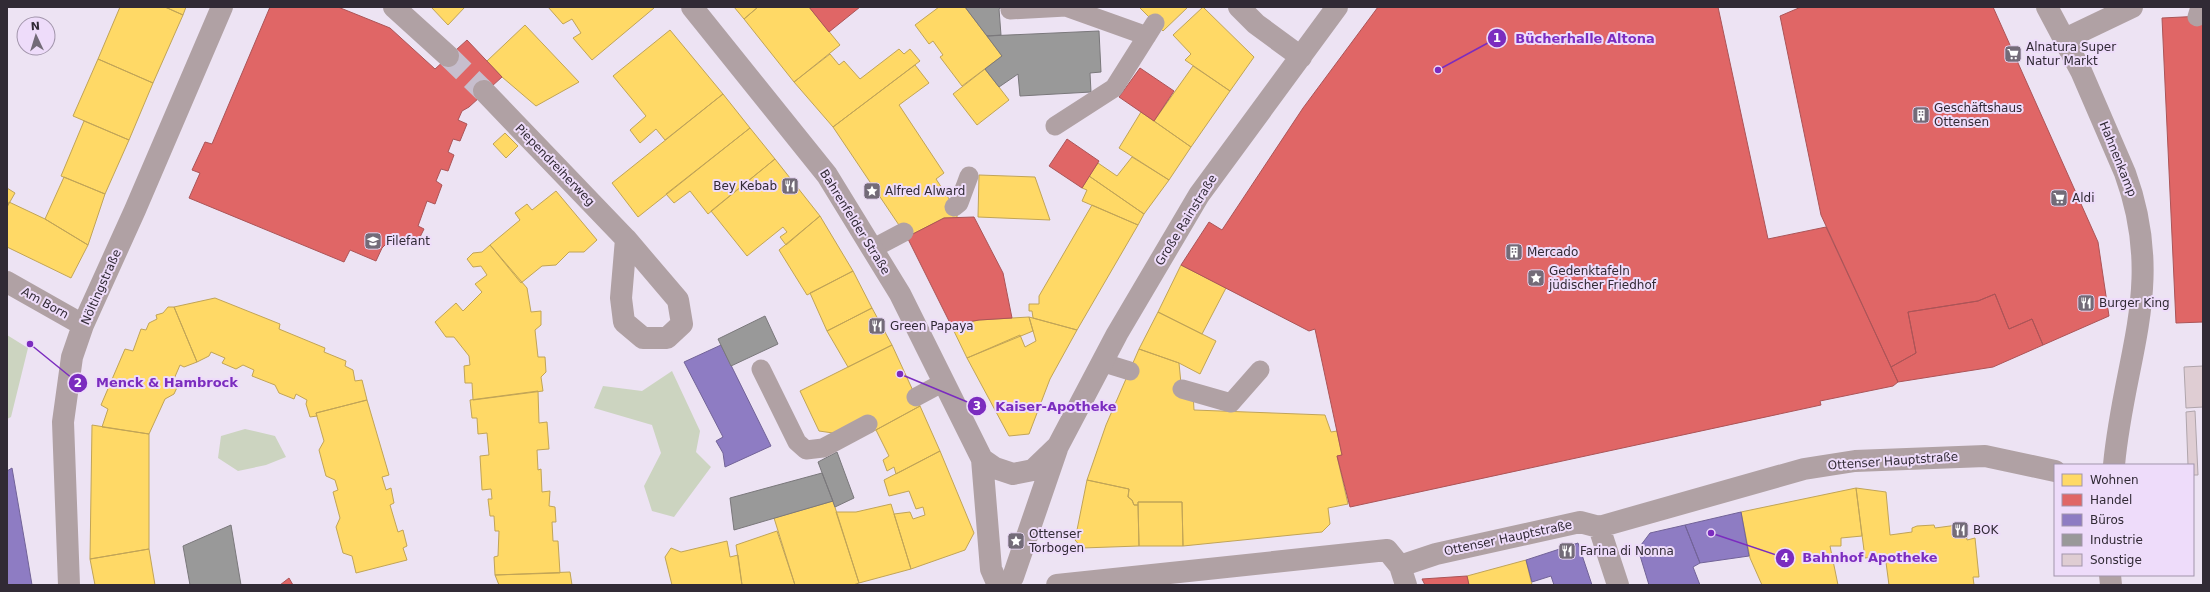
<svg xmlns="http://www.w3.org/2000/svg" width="2210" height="592" font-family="'DejaVu Sans',sans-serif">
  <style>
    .green { fill: #ccd4c0 }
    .homes { fill: #ffd966; stroke: #c1a457 }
    .shops { fill: #e06666; stroke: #ac5457 }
    .offices { fill: #8e7cc3; stroke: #726398 }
    .industry { fill: #999; stroke: #7a787b }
    .building { fill: #dfcdd3; stroke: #b0a5ac }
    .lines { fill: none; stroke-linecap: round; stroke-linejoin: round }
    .street-tunnel { stroke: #c7becd; stroke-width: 22; stroke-dasharray: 22 11; stroke-linecap: butt }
    .lane { stroke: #b0a1a4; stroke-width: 19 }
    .street { stroke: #b0a1a4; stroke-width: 22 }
    .labels { text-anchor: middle; stroke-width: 4; stroke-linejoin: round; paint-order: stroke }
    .poi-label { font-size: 12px; fill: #312a35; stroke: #eedcfa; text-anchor: start }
    .street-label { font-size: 12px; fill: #312a35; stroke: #eedcfa }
    .leader { fill: none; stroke: #7b2cbf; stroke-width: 1.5 }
    .callout-dot { fill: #7b2cbf; stroke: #eedcfa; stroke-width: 1.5 }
    .mark-label { font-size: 12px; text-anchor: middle; font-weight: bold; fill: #fff }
    .callout-label { font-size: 13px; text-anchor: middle; font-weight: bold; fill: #7b2cbf; stroke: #eedcfa; stroke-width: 4; stroke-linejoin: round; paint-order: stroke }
  </style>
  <rect width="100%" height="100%" fill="#ede3f3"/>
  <path class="green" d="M7,335L28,348L11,417L7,419Z
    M672,371L700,431L696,452L711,467L674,517L652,511L644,486L661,453L652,425L594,408L603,386L642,391Z
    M245,429L275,436L286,457L266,465L238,471L218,458L221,436Z"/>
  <path class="homes" d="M120,7H165L183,15L153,83L98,59Z
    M165,7H186L183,15Z
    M431,7H465L448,25Z
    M548,7H654V8L592,60L573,38L581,33L572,19L563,24Z
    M734,7H758L744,19Z
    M758,7H809L840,45L794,82L744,19Z
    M939,7H965L1002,56L962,86L940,57L943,55L933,41L929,44L915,25Z
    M1139,7H1188L1163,31Z
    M1203,7L1254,57L1230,91L1185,60L1191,54L1173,35Z
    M525,25L579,82L536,106L502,77L487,61Z
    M670,30L723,94L665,140L656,129L640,143L630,130L646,116L613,76Z
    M899,49L904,54L910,49L920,61L833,127L794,82L830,54L839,65L844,61L860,79Z
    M98,59L153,83L129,140L73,116Z
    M915,65L929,83L899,105L944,173L936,179L957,211V218H944L907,237L833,127Z
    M1193,66L1230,91L1191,147L1154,121Z
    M985,69L1009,100L977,125L953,94Z
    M723,94L750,128L638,217L612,183Z
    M1141,112L1191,147L1169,180L1119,148Z
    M84,121L129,140L105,194L61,176Z
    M750,128L775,159L708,214L690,191L674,203L666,194Z
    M505,133L518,146L506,158L493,144Z
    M1132,157L1169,180L1144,214L1089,176L1098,163L1117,176Z
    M775,159L820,216L786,245L780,237L787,232L783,227L747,256L711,211Z
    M979,175L1035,177L1050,220L978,217Z
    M1089,176L1144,214L1138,225L1082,201L1087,190L1082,188Z
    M64,177L105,194L88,245L45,219Z
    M7,188L15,193L7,207Z
    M556,191L597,240L584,252H569L556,265L542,266L521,283L490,245L520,220L515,213L527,204L532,210Z
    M9,202L45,219L88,245L71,278L7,247V207Z
    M1092,205L1138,225L1077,330L1033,318L1032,311H1029V304H1039V296Z
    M820,216L853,271L807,295L779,250Z
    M490,245L527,288L531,312L541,311V325L535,330L538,357H545L546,372L541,377L543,391L473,400L472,383H465L464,366L470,365L469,356L454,337H446L435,322L456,303L463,311L482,292L475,284L487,275L481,266L473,267L467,259L473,253L482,252Z
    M1181,265L1226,288L1202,334L1158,312Z
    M853,271L872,308L827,331L810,293Z
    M215,298L280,324L279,329L325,348L324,352L346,361L345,366L353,370L355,381L362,380L367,400L316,413L317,416L310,417L306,404L307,400L296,394L294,399L279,393L275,385L252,376L254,370L243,365L236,369L222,363L225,358L211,352L209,356L197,362L174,307Z
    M168,307H174L197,362L184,367L180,365L174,379L180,381L174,394L165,399L149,434L102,427L108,409L101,405L125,349L133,351L141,329L146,330L149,323L157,319L156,315L163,313Z
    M872,308L892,345L848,367L827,331Z
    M1158,312L1216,341L1200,374L1179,363L1139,349Z
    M1029,317L1077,330L1050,379L1029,434L1009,436L967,358L1020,335L1025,347L1036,341Z
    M1029,317L1033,331L967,358L951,325L979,320Z
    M892,345L920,406L872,432L833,433L819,431L800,391Z
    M1139,349L1179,363L1182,394L1193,393L1194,410L1325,415L1331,432L1337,431L1342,455L1337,456L1348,504L1328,508L1330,524L1322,532L1183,546L1182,502H1138V505H1134L1132,500L1128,497L1129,489L1087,480L1106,425Z
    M538,391L539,423L547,422L549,449L537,450L538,470L541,469L542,492L550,491L549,506L555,507L556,522H552L553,541H558L560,573L495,575L494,557L498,556L499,531H495L494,516H490L488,499H492L491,489L482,490L480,456L489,455L487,433L478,434L477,418H472L470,400Z
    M367,400L389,475L382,477L386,490L391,488L394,503L390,505L398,532L403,530L407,546L403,548L407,560L356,573L352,556L343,553L336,527L340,518L333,492L338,490L335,480L326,476L319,450L324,441L316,413Z
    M920,406L940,451L896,474L894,467L887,471L883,460L889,456L876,430Z
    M92,425L149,434V549L90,559Z
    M940,451L974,533L965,550L911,569L894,514L910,512L913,519L925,515L923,507L916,509L909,491L889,496L884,480Z
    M1087,480L1129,489L1128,497L1132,500L1134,505H1138L1139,546L1082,548L1075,540Z
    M1856,488L1862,536L1841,538V546H1830L1838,585H1762L1750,558L1741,512Z
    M1856,488L1886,492L1890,535L1912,532V528L1917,526L1934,525L1935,528L1965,524L1967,540L1975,538L1979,577H1973L1974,585H1889L1885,555L1865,558Z
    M833,501L859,583L853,585H795L774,518Z
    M1138,502H1182L1183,546H1139Z
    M891,504L911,569L859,583L836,512H856Z
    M777,531L795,585H742L736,545Z
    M727,541L730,557L738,555L742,585H672L665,557L671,548L681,552Z
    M149,549L155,585H95L90,559Z
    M1526,560L1532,585H1469L1467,576Z
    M570,572L572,585H499L495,575Z"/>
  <path class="shops" d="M270,7H338L390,28L435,69L467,40L502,77L469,107L462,111L458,120L467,124L460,141L453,139L448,152L454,155L448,171L441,169L436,181L442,185L435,204L427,201L418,226L424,229L416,245L401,238L389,241L382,248L376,261L350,250L344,262L189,198L200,173L192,170L205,142L212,144Z
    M809,7H860L829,32Z
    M1378,7H1718L1768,239L1826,227L1898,382L1893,386L1820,401L1821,405L1350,507L1337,456L1342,455L1315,329L1309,331L1181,265L1209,222L1222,230L1303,108Z
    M1801,7H1993L2098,242L2109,316L2043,345L2032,319L2009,329L1995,294L1978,301L1908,312L1916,353L1891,367L1821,215L1780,16Z
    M2203,16V322L2176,323L2162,18Z
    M1140,68L1174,91L1154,121L1119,97Z
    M1067,139L1099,161L1082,188L1049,166Z
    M974,217L1003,273L1012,318L979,320L951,325L907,237L944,218Z
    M1995,294L2009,329L2032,319L2043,345L1993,367L1898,382L1891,367L1916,353L1908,312L1978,301Z
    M1467,576L1469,585H1425L1422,579Z
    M289,578L293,585H280Z"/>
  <path class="offices" d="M721,345L771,446L725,467L723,453L716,441L723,437L684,362Z
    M12,468L26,549L32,585H7V471Z
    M1741,512L1749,556L1700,563L1685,525Z
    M1685,525L1700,563L1693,567L1700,585H1649L1638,549L1650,533Z
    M1578,543L1592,585H1554L1551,576L1532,582L1526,560Z"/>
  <path class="industry" d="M965,7H1002L999,9L1001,35L987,36Z
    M1099,31L1101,72L1090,73L1091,92L1020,96L1018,74L999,87L985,69L1002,56L987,36Z
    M765,316L778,344L731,366L718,339Z
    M837,452L854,498L835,507L818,462Z
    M822,473L833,501L734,530L730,498Z
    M231,525L241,585H190L183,546Z"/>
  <path class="building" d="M2203,366V407L2186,408L2184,367Z
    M2195,411L2198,475H2193V465H2188L2186,412Z"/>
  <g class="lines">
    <path class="street-tunnel" d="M448,56L484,91"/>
    <path class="lane" d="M1010,10L1066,7L1147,36
      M2197,17L2200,7
      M1055,126L1114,88L1155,23
      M954,207L959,203L969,176
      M872,249L904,232
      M1104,363L1130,371
      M761,369L797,442L806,450L823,448L868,424
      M1182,389L1231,403L1260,370
      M916,397L944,382"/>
    <path class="street" d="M394,7L448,56
      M692,7L827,175L900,294L982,459L995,468L1013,474L1033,470L1058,446L1117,334L1199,195L1337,7
      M1239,7L1256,24L1301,57
      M2047,7L2081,71L2125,173C2166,285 2124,356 2114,465
      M2063,40L2132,7
      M484,91L626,239L621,298L624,322L643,338H667L682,324L678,300L626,239
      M7,282L83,325
      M982,459L991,569L998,585
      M1599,527L1618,585
      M1400,566L1436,554L1580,522L1599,527L1804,469L1855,461L1985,456L2055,471
      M2110,575L2111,585
      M69,585L63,422L72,357L83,325L135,210L222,7
      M1006,585L1013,577L1057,449
      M1057,585L1387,550L1400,566L1406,585"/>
  </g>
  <defs>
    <symbol id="supermarket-square" viewBox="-11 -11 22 22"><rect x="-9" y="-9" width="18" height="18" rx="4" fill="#736b78" stroke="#eedcfa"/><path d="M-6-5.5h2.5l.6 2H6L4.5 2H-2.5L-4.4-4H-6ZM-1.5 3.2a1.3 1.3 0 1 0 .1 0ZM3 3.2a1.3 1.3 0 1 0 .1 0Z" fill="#fff"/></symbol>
    <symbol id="building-square" viewBox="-11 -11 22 22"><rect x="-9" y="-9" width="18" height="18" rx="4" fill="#736b78" stroke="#eedcfa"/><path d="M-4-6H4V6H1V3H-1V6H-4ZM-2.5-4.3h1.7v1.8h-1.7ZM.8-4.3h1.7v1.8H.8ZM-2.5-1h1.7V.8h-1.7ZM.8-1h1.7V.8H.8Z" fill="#fff"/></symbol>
    <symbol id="restaurant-square" viewBox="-11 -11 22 22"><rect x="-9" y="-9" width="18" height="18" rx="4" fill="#736b78" stroke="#eedcfa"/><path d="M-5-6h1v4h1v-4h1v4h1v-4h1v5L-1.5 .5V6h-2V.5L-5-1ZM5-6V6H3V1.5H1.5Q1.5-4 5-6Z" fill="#fff"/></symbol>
    <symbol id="sight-square" viewBox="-11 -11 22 22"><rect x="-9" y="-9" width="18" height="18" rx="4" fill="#736b78" stroke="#eedcfa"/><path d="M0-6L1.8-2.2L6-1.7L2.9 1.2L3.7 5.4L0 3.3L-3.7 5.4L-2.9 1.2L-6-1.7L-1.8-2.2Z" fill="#fff"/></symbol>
    <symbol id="school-square" viewBox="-11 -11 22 22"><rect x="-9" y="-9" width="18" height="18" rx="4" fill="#736b78" stroke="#eedcfa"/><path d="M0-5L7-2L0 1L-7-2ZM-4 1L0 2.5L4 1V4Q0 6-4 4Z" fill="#fff"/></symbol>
  </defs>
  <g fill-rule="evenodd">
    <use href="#supermarket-square" x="2003" y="44" width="20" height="20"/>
    <use href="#building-square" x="1911" y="105" width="20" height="20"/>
    <use href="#restaurant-square" x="780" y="176" width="20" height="20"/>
    <use href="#sight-square" x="862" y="181" width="20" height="20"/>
    <use href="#supermarket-square" x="2049" y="188" width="20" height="20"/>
    <use href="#school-square" x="363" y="231" width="20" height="20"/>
    <use href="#building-square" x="1504" y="242" width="20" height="20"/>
    <use href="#sight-square" x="1526" y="268" width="20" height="20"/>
    <use href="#restaurant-square" x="2076" y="293" width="20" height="20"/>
    <use href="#restaurant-square" x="867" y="316" width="20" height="20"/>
    <use href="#restaurant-square" x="1950" y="520" width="20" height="20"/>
    <use href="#sight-square" x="1006" y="531" width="20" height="20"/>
    <use href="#restaurant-square" x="1557" y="541" width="20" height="20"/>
  </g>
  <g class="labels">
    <g class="poi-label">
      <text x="2026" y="51">Alnatura Super<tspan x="2026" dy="14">Natur Markt</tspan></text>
      <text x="1934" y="112">Geschäftshaus<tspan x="1934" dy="14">Ottensen</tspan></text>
      <text x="777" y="190" text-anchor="end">Bey Kebab</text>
      <text x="885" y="195">Alfred Alward</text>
      <text x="2072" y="202">Aldi</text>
      <text x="386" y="245">Filefant</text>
      <text x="1527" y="256">Mercado</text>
      <text x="1549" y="275">Gedenktafeln<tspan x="1549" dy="14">jüdischer Friedhof</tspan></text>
      <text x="2099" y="307">Burger King</text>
      <text x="890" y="330">Green Papaya</text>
      <text x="1973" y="534">BOK</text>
      <text x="1029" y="538">Ottenser<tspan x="1029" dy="14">Torbogen</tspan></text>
      <text x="1580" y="555">Farina di Nonna</text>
    </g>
    <g class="street-label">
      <text transform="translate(2118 159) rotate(68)" y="4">Hahnenkamp</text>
      <text transform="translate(555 165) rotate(46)" y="4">Piependreiherweg</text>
      <text transform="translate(1186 220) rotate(-58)" y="4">Große Rainstraße</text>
      <text transform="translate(855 222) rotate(58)" y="4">Bahrenfelder Straße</text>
      <text transform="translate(101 287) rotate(-66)" y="4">Nöltingstraße</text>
      <text transform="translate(45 303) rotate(29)" y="4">Am Born</text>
      <text transform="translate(1893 461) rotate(-4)" y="4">Ottenser Hauptstraße</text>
      <text transform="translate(1508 538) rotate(-12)" y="4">Ottenser Hauptstraße</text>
    </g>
  </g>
  <path class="leader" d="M1438 70L1497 38M30 344L78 383M900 374L977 406M1711 533L1785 558"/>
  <g class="callout-dot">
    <circle cx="1438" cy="70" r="4"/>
    <circle cx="30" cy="344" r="4"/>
    <circle cx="900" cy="374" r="4"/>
    <circle cx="1711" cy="533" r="4"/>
    <circle cx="1497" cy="38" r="10"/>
    <circle cx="78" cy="383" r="10"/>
    <circle cx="977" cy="406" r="10"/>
    <circle cx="1785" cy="558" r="10"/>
  </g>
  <g class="mark-label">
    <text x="1497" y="42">1</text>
    <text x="78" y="387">2</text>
    <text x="977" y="410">3</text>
    <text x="1785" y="562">4</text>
  </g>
  <g class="callout-label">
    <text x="1585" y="43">Bücherhalle Altona</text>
    <text x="167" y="387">Menck &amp; Hambrock</text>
    <text x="1056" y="411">Kaiser-Apotheke</text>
    <text x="1870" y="562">Bahnhof Apotheke</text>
  </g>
  <rect width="2210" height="592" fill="none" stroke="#312a35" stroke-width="16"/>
  <rect x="2054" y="464" width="140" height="112" fill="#eedcfa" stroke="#a295ab"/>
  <rect x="2062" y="474" width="20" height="12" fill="#ffd966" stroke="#a295ab"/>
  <text x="2090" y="484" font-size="12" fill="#312a35">Wohnen</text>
  <rect x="2062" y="494" width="20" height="12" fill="#e06666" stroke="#a295ab"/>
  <text x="2090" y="504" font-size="12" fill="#312a35">Handel</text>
  <rect x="2062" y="514" width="20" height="12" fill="#8e7cc3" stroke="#a295ab"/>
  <text x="2090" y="524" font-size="12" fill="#312a35">Büros</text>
  <rect x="2062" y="534" width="20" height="12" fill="#999999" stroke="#a295ab"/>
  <text x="2090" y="544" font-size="12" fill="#312a35">Industrie</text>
  <rect x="2062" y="554" width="20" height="12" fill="#dfcdd3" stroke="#a295ab"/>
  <text x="2090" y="564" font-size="12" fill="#312a35">Sonstige</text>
  <g transform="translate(36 36) rotate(356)"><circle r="19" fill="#eedcfa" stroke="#a295ab"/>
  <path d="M0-3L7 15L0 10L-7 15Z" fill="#736b78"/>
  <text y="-6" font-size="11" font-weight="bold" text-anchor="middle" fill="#312a35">N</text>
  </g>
</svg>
